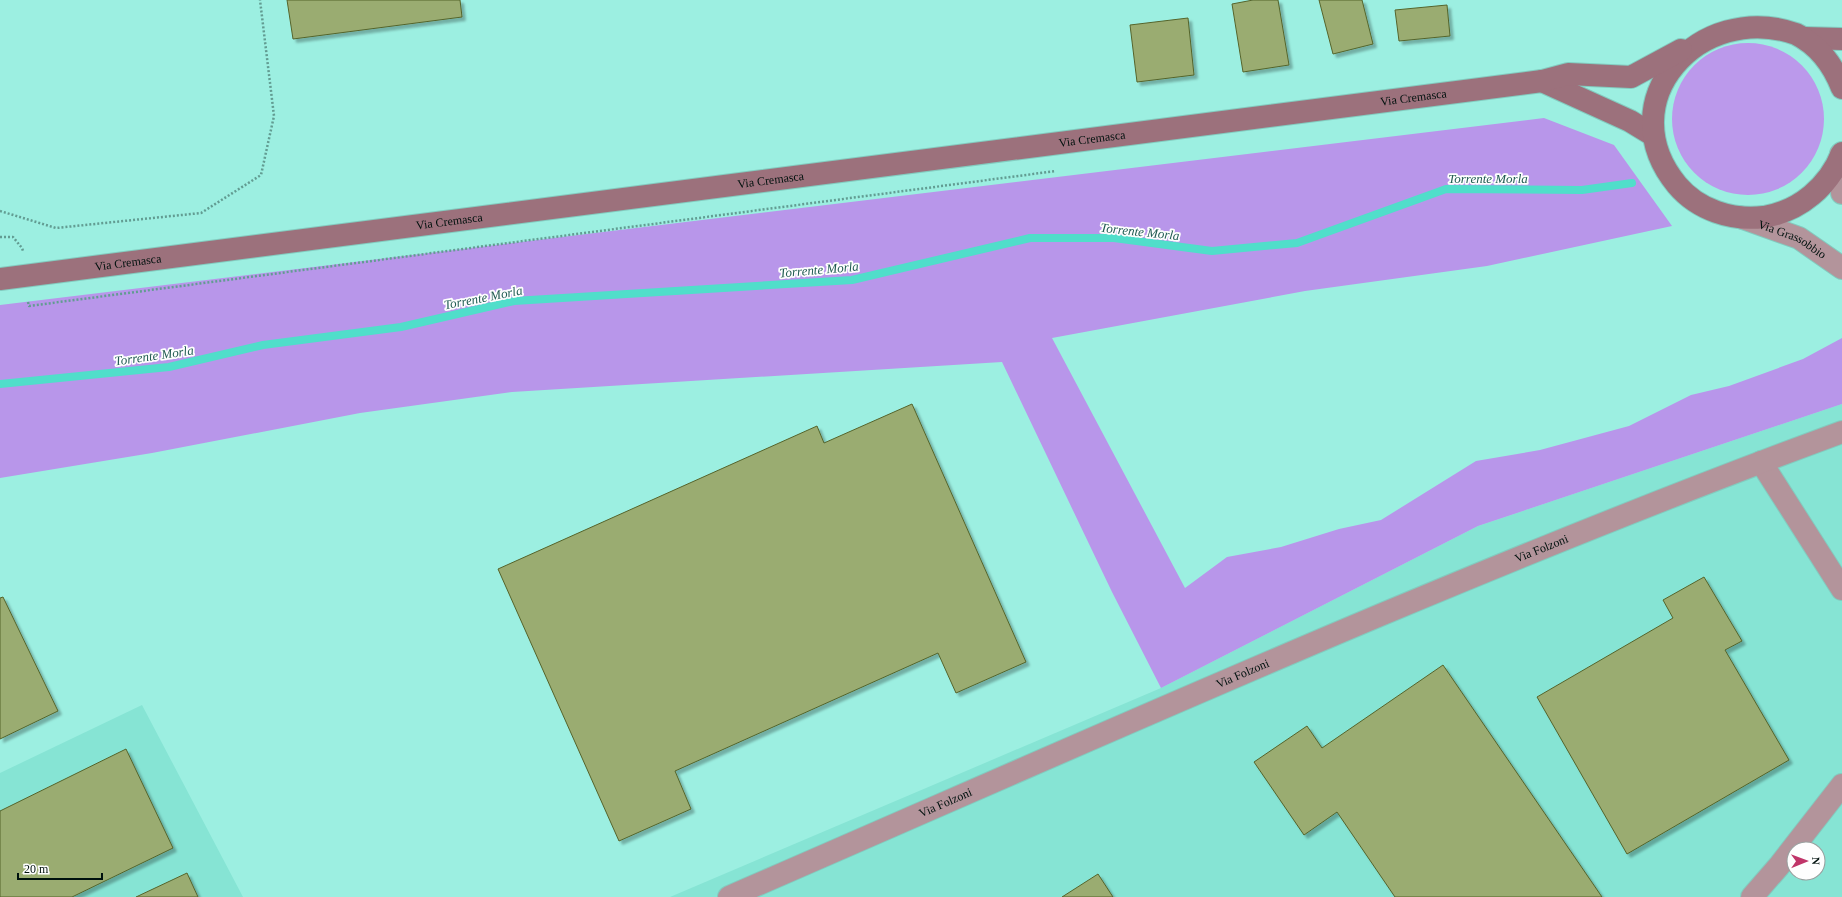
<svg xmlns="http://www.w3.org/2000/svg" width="1842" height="897" font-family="'Times New Roman',serif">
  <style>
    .built { fill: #86e4d4; fill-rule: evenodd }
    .green { fill: #bb99eb }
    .forest { fill: #b896ea }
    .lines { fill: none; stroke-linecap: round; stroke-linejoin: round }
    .stream { stroke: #50deca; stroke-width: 8 }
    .building { fill: #9aac71; stroke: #55642b; filter: url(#shadow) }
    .minor-casing { stroke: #83cbbf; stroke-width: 24 }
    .tertiary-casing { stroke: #83cbbf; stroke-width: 24 }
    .secondary-casing { stroke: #83cbbf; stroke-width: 24 }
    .path { stroke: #629c92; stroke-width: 2.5; stroke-dasharray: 2 2; stroke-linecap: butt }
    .minor { stroke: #b3949b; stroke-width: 22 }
    .tertiary { stroke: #b3949b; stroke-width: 22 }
    .secondary { stroke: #9c717c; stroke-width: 22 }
    .labels { text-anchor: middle; stroke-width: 3.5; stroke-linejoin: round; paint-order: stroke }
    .street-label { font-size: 12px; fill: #00110e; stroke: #fefefe }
    .water-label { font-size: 13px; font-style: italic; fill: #225c53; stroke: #fefefe }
  </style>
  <defs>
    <filter id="shadow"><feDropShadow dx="3.5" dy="3.5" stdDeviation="1" flood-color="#0004"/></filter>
  </defs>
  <rect width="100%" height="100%" fill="#9cefe1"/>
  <path class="built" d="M1842,404V897H670L1161,688L1478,526ZM1794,849H1818V873H1794Z
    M142,705L243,897H0V773Z"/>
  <path class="green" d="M1672 119a76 76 0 1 1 152 0a76 76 0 1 1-152 0Z"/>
  <path class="forest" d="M1544,118L1614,145L1672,226L1487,266L1305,291L1052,338L1185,588L1227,557L1281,547L1339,529L1381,520L1476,461L1540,450L1629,426L1691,395L1729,386L1803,359L1842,338V404L1478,526L1161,688L1112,592L1002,362L512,392L360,413L152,453L0,478V305Z"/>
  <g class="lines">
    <path class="stream" d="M0,384L169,367L263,345L401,327L514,301L852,280L1030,238H1114L1212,251L1297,243L1446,189L1582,190L1632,183"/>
  </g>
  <path class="building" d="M287,0H460L462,17L293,39Z
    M1253,0H1278L1289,65L1243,72L1232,4Z
    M1319,0H1362L1373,44L1333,54Z
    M1447,5L1450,36L1399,41L1395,10Z
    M1188,18L1194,75L1137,82L1130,25Z
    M912,404L1026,662L956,693L938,653L675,771L691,809L619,841L498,569L817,426L824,443Z
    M1704,577L1742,641L1725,650L1789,760L1627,854L1537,697L1673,618L1663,600Z
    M3,597L58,711L0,739V598Z
    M1443,665L1602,897H1395L1337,812L1304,835L1254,762L1307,726L1322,748Z
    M126,749L173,848L72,897H0V811Z
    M187,873L198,897H136Z
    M1098,874L1113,897H1062Z"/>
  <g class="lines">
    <defs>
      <g id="minor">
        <path d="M1761,462L1842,589"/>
        <path id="s1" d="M729,897C1098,737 1464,571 1842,432"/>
        <path d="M1752,897L1779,866L1842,785"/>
      </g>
      <g id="tertiary">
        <path d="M1841,154L1842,193"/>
        <path id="s2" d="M1740,217L1799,238L1842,268"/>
      </g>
      <g id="secondary">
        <path d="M1804,38L1842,39"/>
        <path d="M1542,81L1630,121L1653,135"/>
        <path d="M1842,88C1833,65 1818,45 1796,34C1700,0 1608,101 1677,185C1698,210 1732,221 1764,217C1800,211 1829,186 1842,153"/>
        <path id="s3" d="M0,279L1542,81L1568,74L1631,77L1681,50"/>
      </g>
    </defs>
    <use href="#minor" class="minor-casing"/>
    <use href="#tertiary" class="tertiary-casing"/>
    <use href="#secondary" class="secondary-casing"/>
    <path class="path" d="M0,211L56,228L201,213L261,175L274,116L260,0
      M0,237H13L22,248L23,251
      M28,302L29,306L1056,171"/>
    <use href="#minor" class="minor"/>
    <use href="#tertiary" class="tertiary"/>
    <use href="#secondary" class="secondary"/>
  </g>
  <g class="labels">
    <g class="street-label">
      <text dy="4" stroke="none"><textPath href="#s3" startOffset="1425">Via Cremasca</textPath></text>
      <text dy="4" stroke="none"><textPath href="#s3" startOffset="1101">Via Cremasca</textPath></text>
      <text dy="4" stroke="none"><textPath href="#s3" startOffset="777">Via Cremasca</textPath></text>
      <text dy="4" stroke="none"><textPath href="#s3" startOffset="453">Via Cremasca</textPath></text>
      <text dy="4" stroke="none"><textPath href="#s2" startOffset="57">Via Grassobbio</textPath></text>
      <text dy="4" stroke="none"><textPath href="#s3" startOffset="129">Via Cremasca</textPath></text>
      <text dy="4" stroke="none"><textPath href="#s1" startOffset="884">Via Folzoni</textPath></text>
      <text dy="4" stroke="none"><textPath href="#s1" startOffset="560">Via Folzoni</textPath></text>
      <text dy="4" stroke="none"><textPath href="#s1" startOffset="236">Via Folzoni</textPath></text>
    </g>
    <g class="water-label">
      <text x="1488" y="183">Torrente Morla</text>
      <text transform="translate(1140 231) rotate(6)" y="5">Torrente Morla</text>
      <text transform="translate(819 269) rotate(-5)" y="5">Torrente Morla</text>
      <text transform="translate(483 297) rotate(-11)" y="5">Torrente Morla</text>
      <text transform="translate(154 355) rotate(-8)" y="5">Torrente Morla</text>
    </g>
  </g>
  <g transform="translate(1806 861) rotate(89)"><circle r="19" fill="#fefefe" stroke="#989f9e"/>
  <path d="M0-3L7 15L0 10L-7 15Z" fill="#c03569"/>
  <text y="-6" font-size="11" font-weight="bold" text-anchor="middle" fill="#00110e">N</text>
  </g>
  <path d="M18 873v6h84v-6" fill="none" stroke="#00110e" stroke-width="2"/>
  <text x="24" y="873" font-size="12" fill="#00110e" stroke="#fefefe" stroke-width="3" paint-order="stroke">20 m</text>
</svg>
